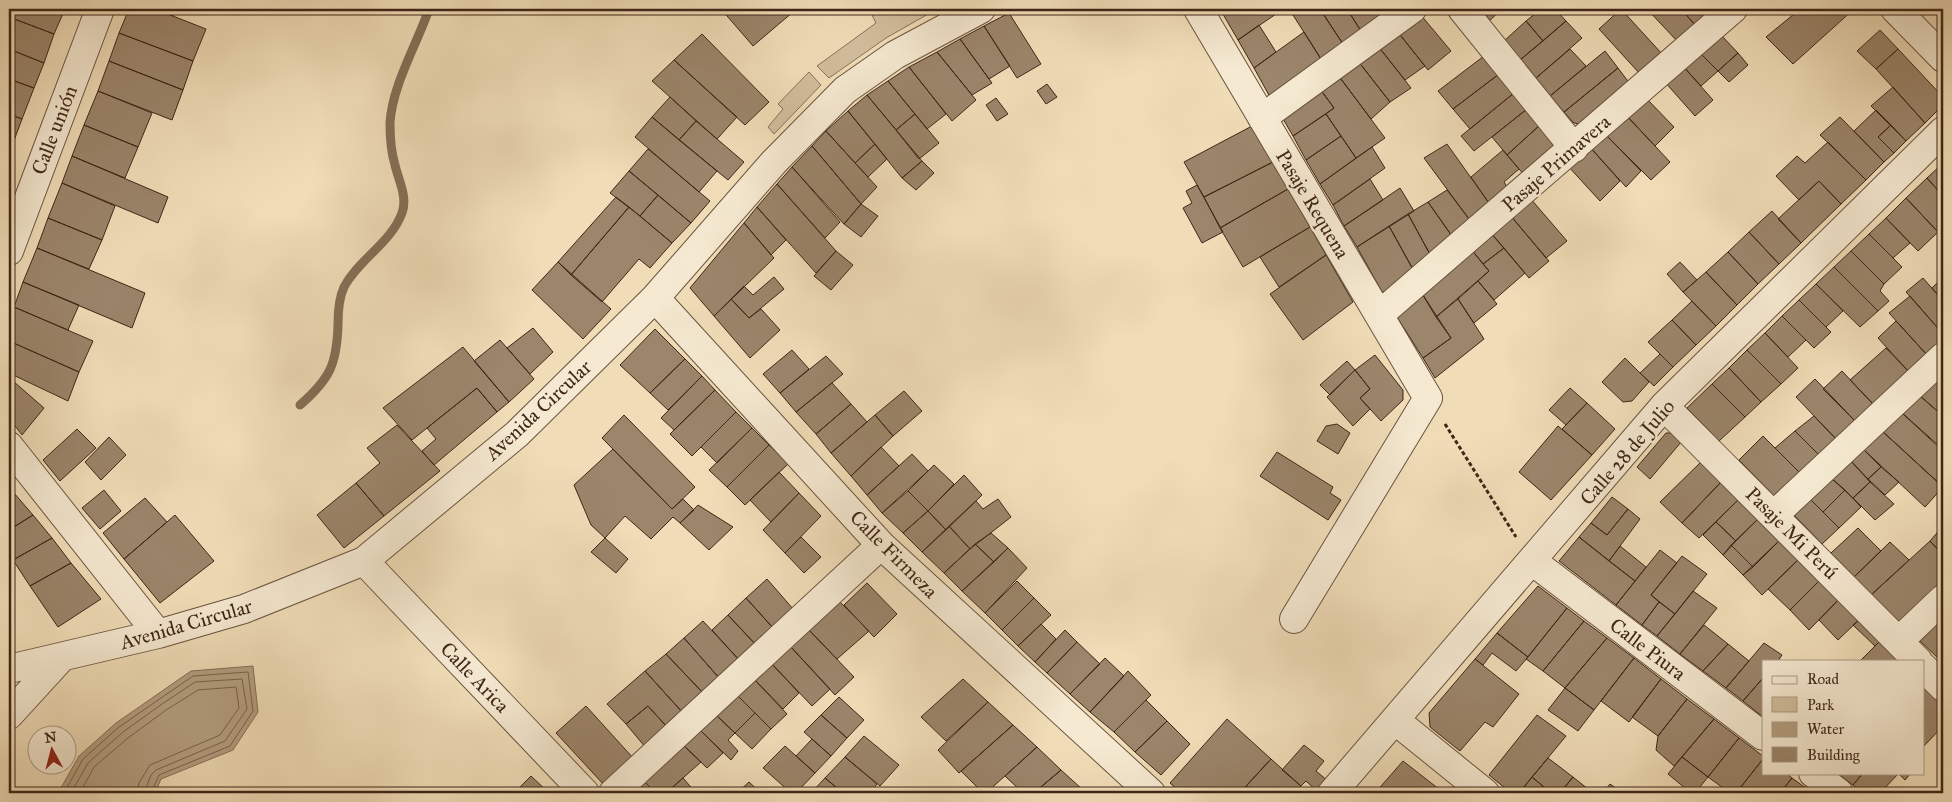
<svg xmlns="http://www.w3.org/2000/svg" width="1952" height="802" font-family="'IM FELL Great Primer',serif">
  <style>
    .green { fill: #d2be9d; stroke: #88725a }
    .water { fill: #b49f81; stroke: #856f57 }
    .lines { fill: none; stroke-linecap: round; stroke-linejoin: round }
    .shore { stroke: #7a624c; stroke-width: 1 }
    .stream { stroke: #856f57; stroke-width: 9 }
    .building { fill: #9b856b; stroke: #3f2617 }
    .minor-casing { stroke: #6b543f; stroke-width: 30 }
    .path { stroke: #3f2617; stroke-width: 3; stroke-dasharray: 4 2.5; stroke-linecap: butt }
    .minor { stroke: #f5e9d1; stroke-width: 28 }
    .labels { text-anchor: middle; stroke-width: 5; stroke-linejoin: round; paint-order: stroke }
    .street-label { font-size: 20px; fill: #3f2617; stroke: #f5e9d1 }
  </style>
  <rect width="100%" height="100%" fill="#f0ddb8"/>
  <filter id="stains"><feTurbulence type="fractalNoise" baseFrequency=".004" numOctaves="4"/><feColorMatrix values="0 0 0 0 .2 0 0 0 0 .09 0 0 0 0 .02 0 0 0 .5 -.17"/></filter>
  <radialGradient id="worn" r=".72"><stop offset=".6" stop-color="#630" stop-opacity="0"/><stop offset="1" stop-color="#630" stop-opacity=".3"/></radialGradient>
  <path class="green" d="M869,9H937L886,38L829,78L817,66L876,23Z
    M809,72L821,85L774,134L768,127L783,109L778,104Z"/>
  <path class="water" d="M253,666L258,712L233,750L161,779L155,793H58L79,756L116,723L191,671Z"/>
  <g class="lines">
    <path class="shore" d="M64,793L83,759L119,727L193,676L248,672L253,711L230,746L159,775L151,793
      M71,793L88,763L123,732L162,704L195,682L242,679L247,709L225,741L156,770L151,775L144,793
      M80,793L94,767L128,738L166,710L198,690L236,687L239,708L220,735L150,765L139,783L137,793"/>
    <path class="stream" d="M300,405C330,379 337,364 338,324C338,312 339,298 344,287C359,259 391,243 402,213C408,197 398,179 395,165C391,152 390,137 390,123C392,86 417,44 429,9"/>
  </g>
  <path class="building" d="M9,9H65L54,34L9,17Z
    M129,9H155L206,29L193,61L119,33Z
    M155,9H175L173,16Z
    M624,9H634L629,14Z
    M721,9H790L793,12L753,46Z
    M819,9H831L822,14Z
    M1220,9H1273L1276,14L1238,40Z
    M1303,9H1320L1343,44L1321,59L1293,15Z
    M1320,9H1347L1361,31L1343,44Z
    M1347,9H1377L1382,16L1361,31Z
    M1477,9H1502L1488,22Z
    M1541,9H1555L1566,21L1543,41L1526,21Z
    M1621,9L1663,55L1641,75L1599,29Z
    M1647,9H1681L1696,26L1678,42Z
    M1681,9H1715L1696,26Z
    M1789,9H1854L1793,64L1766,37L1794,14Z
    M1009,13L1041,64L1017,78L984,26Z
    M1420,14L1451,51L1428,70L1397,31Z
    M9,17L54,34L44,63L9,49Z
    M1526,21L1543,41L1520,60L1504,41Z
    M1566,21L1582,38L1536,78L1520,60Z
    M1259,25L1276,52L1254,68L1238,40Z
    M984,26L1010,66L989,79L960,39Z
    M1880,30L1898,49L1876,69L1857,51Z
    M1397,31L1425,66L1405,80L1378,46Z
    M1304,32L1321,59L1270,97L1254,68Z
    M119,33L193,61L183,90L109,61Z
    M1719,33L1738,53L1718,71L1698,51Z
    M702,34L769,102L745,125L674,60Z
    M960,39L992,83L972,95L937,52Z
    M1378,46L1411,88L1390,102L1358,61Z
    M9,49L44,63L34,88L9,79Z
    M1570,49L1586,66L1550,96L1536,78Z
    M1898,49L1943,97V105L1925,123L1876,69Z
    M1605,51L1618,68L1564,112L1550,96Z
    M1698,51L1718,71L1701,86L1682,65Z
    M937,52L976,100L952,121L909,67Z
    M1738,53L1748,65L1729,82L1718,71Z
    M1484,56L1499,74L1453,109L1438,91Z
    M674,60L737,117L717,139L652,81Z
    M109,61L183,90L172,120L98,91Z
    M1358,61L1390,102L1371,119L1338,75Z
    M1682,65L1713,100L1695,116L1664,81Z
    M909,67L946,114L927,129L888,81Z
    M1618,68L1630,84L1584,125L1574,123L1564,112Z
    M1499,74L1514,93L1470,129L1453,109Z
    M1338,75L1385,138L1356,158L1326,114L1334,108L1320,89Z
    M9,79L34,88L22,119L9,114Z
    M888,81L915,114L896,130L867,95Z
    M1047,84L1057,97L1046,104L1037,91Z
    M1893,87L1925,123L1906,141L1871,106Z
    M1320,89L1334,108L1293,136L1282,117Z
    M98,91L152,113L138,147L84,125Z
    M1514,93L1527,109L1474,151L1461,136Z
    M867,95L922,161L902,178L848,111Z
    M670,97L696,121L679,140L652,117Z
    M1645,97L1674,127L1655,146L1625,114Z
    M996,98L1008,114L997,121L986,105Z
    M1527,109L1540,125L1507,155L1492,137Z
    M1876,110L1891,125L1878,137L1894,153L1884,162L1854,131Z
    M848,111L875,144L855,163L826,131Z
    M9,114L22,119L9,154Z
    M915,114L939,143L919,159L896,130Z
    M1326,114L1341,136L1306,160L1293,136Z
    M1625,114L1670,162L1651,180L1604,133Z
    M652,117L717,171L699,192L635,137Z
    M1840,117L1884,162L1866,180L1820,135Z
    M696,121L744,162L728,180L679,140Z
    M84,125L138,147L125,178L72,156Z
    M1540,125L1558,147L1525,176L1507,155Z
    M1891,125L1906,141L1894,153L1878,137Z
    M1252,126L1273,162L1204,197L1184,162Z
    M826,131L877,187L861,204L812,146Z
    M1604,133L1641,171L1626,187L1589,146Z
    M1341,136L1356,158L1320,184L1306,160Z
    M1828,142L1866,180L1841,204L1819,181L1799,200L1776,176L1797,156L1805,163Z
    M875,144L887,159L868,177L855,163Z
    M1447,144L1491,206L1472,223L1424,158Z
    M812,146L861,204L844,224L792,167Z
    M1589,146L1620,181L1600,201L1567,165Z
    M1372,147L1385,168L1333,205L1320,184Z
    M648,149L710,201L691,223L629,171Z
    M1503,150L1519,169L1504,182L1509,190L1491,206L1471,177Z
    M72,156L168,197L158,223L62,183Z
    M922,161L934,173L916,190L902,178Z
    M1273,162L1288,189L1220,228L1204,197Z
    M1942,164L1943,165V196L1927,178Z
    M792,167L840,222L825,238L777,184Z
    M629,171L658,195L640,216L610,193Z
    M1927,178L1943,196V227L1938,232L1906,198Z
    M1370,179L1383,200L1344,226L1333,205Z
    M1819,181L1841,204L1801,243L1778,219Z
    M62,183L115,206L102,240L48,218Z
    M777,184L836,251L816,273L757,207Z
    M1197,185L1223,232L1202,243L1183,208L1192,203L1186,191Z
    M1400,188L1414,211L1357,247L1344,226Z
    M1288,189L1310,227L1243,267L1220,228Z
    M1447,190L1472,223L1454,239L1428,202Z
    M658,195L691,223L672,243L640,216Z
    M616,197L629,207L571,275L558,262Z
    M1530,198L1567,241L1546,258L1510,215Z
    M1906,198L1938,232L1918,251L1886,218Z
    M1428,202L1454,239L1432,258L1408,214Z
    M861,204L878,216L861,237L844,224Z
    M629,207L672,243L650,268L639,259L602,302L571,275Z
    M757,207L786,240L771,255L744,223Z
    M1772,211L1801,243L1779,264L1749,232Z
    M1408,214L1432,258L1415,273L1389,226Z
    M1510,215L1549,261L1529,278L1490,232Z
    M48,218L102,240L89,269L37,248Z
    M1886,218L1910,243L1893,258L1869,234Z
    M744,223L774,258L714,316L690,288Z
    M1389,226L1415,273L1393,292H1382L1357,247Z
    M1310,227L1326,255L1279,287L1260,257Z
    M1490,232L1504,248L1483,264L1471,249Z
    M1749,232L1779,264L1758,284L1728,252Z
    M1869,234L1902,267L1884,284L1851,251Z
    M37,248L145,293L132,328L23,282Z
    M1504,248L1525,273L1494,300L1478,281L1489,271L1483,264Z
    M1471,249L1489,271L1436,317L1421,292Z
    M836,251L853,265L831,290L814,276Z
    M1851,251L1884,284L1880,291L1889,301L1878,311L1834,267Z
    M1728,252L1758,284L1737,305L1706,272Z
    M1326,255L1353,302L1303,340L1270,294Z
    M558,262L611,309L583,339L532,290Z
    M1680,262L1697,280L1683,292L1667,274Z
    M1834,267L1878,311L1860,327L1816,284Z
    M1706,272L1737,305L1716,326L1683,292Z
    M774,277L784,289L749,318L731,299L744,286L753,295Z
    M1943,277V301L1932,288Z
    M1923,278L1943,301V334L1906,292Z
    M1478,281L1497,304L1474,323L1458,299Z
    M23,282L79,305L68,330L14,307Z
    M1816,284L1843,311L1826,327L1799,300Z
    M1421,292L1451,338L1423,358L1395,314Z
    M1910,296L1943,334V340L1927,355L1889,313Z
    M731,299L749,318L761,309L780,330L750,358L714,316Z
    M1458,299L1484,339L1435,378L1423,358L1451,338L1436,317Z
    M1799,300L1831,332L1814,348L1782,316Z
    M1692,301L1716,326L1696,345L1672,320Z
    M14,307L93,341L79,372L9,341V319Z
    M1782,316L1806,340L1788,357L1765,333Z
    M1672,320L1696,345L1673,367L1648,342Z
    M1896,321L1927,355L1909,372L1878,338Z
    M533,328L553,352L530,374L507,348Z
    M655,329L685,359L650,393L620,365Z
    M1765,333L1798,368L1781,384L1747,350Z
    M500,340L534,379L509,402L474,361Z
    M9,341L79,372L68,401L9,373Z
    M463,347L509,402L497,412L477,388L412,440L383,408Z
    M1886,348L1909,372L1874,405L1850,380Z
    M792,350L809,369L780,393L763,374Z
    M1747,350L1781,384L1761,402L1729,368Z
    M1660,354L1673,367L1654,386L1640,373Z
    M1375,355L1403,390V400L1381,421L1360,398L1370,389L1355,370Z
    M826,356L843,374L796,412L780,393Z
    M1625,358L1649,382L1632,401L1623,402L1602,382Z
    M685,359L702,376L668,410L650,393Z
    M1347,361L1355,370L1330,395L1320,385Z
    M1729,368L1761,402L1745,417L1712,384Z
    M1355,370L1370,389L1360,398L1370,409L1353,426L1327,397Z
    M1842,371L1874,405L1856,422L1823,389Z
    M702,376L715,390L674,430L661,418Z
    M1815,379L1856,422L1837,440L1796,397Z
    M1937,379L1943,384V416L1919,395Z
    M13,381L44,408L22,435L9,418V385Z
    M832,383L851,404L816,434L796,412Z
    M1712,384L1745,417L1719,441L1687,408Z
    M477,388L497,412L434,465L422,451L436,439L427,428Z
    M1570,388L1587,403L1566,425L1549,410Z
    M715,390L736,412L692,456L670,434Z
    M904,391L922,411L893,436L875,415Z
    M1919,395L1943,416V439L1938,445L1901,412Z
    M1587,403L1615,429L1592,455L1562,429Z
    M851,404L867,422L831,453L816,434Z
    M736,412L752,428L717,463L701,447Z
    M1901,412L1943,451V487L1881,430Z
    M624,415L695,487L672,509L602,438Z
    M875,415L893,436L851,476L831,453Z
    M1814,416L1837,440L1820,456L1795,431Z
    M1337,424L1350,433L1338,454L1317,441L1326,426Z
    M397,425L440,471L384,516L356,483L380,463L367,448Z
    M1558,426L1592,455L1551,500L1519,472Z
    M752,428L769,445L727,487L709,470Z
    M77,429L96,448L60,481L43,460Z
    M1881,430L1943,487L1925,507L1862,448Z
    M1795,431L1820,456L1801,474L1775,448Z
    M1666,433H1674L1682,441L1650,479L1637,467Z
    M1763,436L1801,474L1776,498L1739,460Z
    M109,437L126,455L101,480L85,462Z
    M769,445L788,464L745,505L727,487Z
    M881,447L899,466L867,495L851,476Z
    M1862,448L1881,467L1868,479L1850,460Z
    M613,449L672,509L683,499L694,510L680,523L673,517L651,539L625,516L605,538L591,525L574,485Z
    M1277,452L1333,487L1330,493L1341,500L1328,520L1260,476Z
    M912,454L928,471L882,513L867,495Z
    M1850,460L1870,482L1853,498L1830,477Z
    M1702,461L1722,481L1682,523L1660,502Z
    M934,465L954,484L928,511L908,491Z
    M1881,467L1899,482L1885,495L1868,479Z
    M779,472L799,493L771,522L750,500Z
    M964,475L982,495L946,530L928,511Z
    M1830,477L1845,490L1823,512L1809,498Z
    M1722,481L1740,498L1699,538L1682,523Z
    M1870,482L1894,504L1875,520L1853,498Z
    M356,483L384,516L344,548L317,515Z
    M104,490L121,511L100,529L82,508Z
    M1845,490L1861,507L1839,528L1823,512Z
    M908,491L928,511L903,533L882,513Z
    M14,493L33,515L9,530V497Z
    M799,493L821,516L785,553L763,530Z
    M1612,497L1628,509L1607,535L1591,523Z
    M145,498L167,522L124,559L103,533Z
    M1740,498L1759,518L1736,541L1716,522Z
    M1809,498L1839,528L1822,544L1792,513Z
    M998,499L1011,517L970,549L949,526L976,501L983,509Z
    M698,505L733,527L709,550L680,523Z
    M1628,509L1640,519L1609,561L1579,537L1591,523L1607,535Z
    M928,511L946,530L922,552L903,533Z
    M33,515L52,538L13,560L9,553V530Z
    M175,515L214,561L160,603L124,559Z
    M1759,518L1781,539L1753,567L1731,545Z
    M1716,522L1736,541L1723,555L1703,535Z
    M949,526L970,549L944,573L922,552Z
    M1943,526V555L1930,541Z
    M1858,528L1881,551L1854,577L1831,553Z
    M991,533L1008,548L994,562L975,544Z
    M801,537L821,557L804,573L785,553Z
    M1579,537L1635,581L1616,605L1559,561Z
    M52,538L71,563L30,586L13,560Z
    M605,538L628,559L616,573L591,552Z
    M1781,539L1800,558L1762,595L1743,575Z
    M1930,541L1943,555V587L1901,626L1871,595Z
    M1890,542L1909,560L1871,595L1854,577Z
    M975,544L994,562L962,591L944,573Z
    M1731,545L1753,567L1743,575L1723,555Z
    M1620,546L1646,567L1635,581L1609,561Z
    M1008,548L1027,568L985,613L962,591Z
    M1660,550L1677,563L1651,595L1659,602L1642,625L1616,605Z
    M1682,556L1707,574L1675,614L1651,595Z
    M1800,558L1821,579L1790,610L1768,589Z
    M71,563L101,599L58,627L30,586Z
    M767,579L794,610L774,629L746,598Z
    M1821,579L1840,598L1809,630L1790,610Z
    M1017,581L1034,598L1002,630L985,613Z
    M867,583L897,614L874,637L844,605Z
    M1538,586L1567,608L1528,657L1497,633Z
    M1693,591L1717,608L1680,654L1657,636Z
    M746,598L774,629L756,645L728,615Z
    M1034,598L1051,615L1018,646L1002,630Z
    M1840,598L1861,618L1838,640L1819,620Z
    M839,601L869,631L837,659L808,629Z
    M1659,602L1675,614L1657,636L1642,625Z
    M1567,608L1584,621L1543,671L1526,659Z
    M728,615L756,645L740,661L712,630Z
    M1937,616L1943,621V663L1915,636Z
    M1861,618L1882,639L1875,646L1853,625Z
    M703,621L740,661L720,679L684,638Z
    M1584,621L1607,638L1565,688L1543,671Z
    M1041,624L1056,639L1035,662L1018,646Z
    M1704,625L1728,644L1703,671L1680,654Z
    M808,629L854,677L835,695L790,646Z
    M1065,630L1077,642L1047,673L1035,662Z
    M1497,633L1528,657L1516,671L1492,653L1483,665L1475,659Z
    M684,638L720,679L704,694L666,654Z
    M1607,638L1634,658L1594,710L1565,688Z
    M1882,639L1903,661H1860Z
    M1077,642L1100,664L1070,694L1047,673Z
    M1764,643L1782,655L1778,661H1763V678L1743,701L1726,688Z
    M1728,644L1749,661L1726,688L1703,671Z
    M790,646L830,689L812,706L771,663Z
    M666,654L704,694L683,713L645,671Z
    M1105,658L1124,676L1090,712L1070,694Z
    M1634,658L1661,679L1629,722L1601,701Z
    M1475,659L1519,694L1493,727L1485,722L1460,751L1430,727L1429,713Z
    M771,663L799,693L783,709L754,679Z
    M645,671L683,713L667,727L648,706L626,724L607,704Z
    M1128,671L1151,695L1114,732L1090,712Z
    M1763,678V717L1743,701Z
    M754,679L787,714L771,729L737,695Z
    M963,679L988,702L946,741L921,717Z
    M1661,679L1687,699L1658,736L1632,717Z
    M1929,685L1943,699V726L1923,747V691Z
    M1565,688L1594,710L1578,731L1548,710Z
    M737,695L755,713L735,733L715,714Z
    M839,697L864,720L847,738L821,715Z
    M1687,699L1714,719L1674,766L1656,750L1658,736Z
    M1146,700L1167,721L1135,752L1114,732Z
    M988,702L1013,725L959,773L938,750Z
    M586,706L634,759L605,786L556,733Z
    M648,706L667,727L646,748L626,724Z
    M755,713L771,729L752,749L735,733Z
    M715,714L735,733L728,740L738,751L731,760L699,729Z
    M821,715L847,738L831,756L804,732Z
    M1537,715L1566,736L1519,793H1511L1489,775Z
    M1227,719L1271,759L1240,793H1181L1170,783Z
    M1714,719L1739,738L1708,777L1682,757Z
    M1167,721L1190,744L1161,775L1135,752Z
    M1013,725L1037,747L986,793H983L961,771Z
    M699,729L723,753L707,768L682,744Z
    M864,736L899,765L880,786L845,757Z
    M1739,738L1763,756V759L1736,793H1730L1708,777Z
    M812,739L831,756L815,773L796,756Z
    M682,744L701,762L666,793H656L643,780Z
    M1304,745L1324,761L1316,771L1328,781L1318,792L1306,781L1301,786L1282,770Z
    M785,746L815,773L796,793H791L763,768Z
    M1037,747L1061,770L1034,793H1023L1005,776Z
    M845,757L877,784L870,793H843L825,778Z
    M1682,757L1708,777L1695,793H1691L1668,774Z
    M1548,758L1573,777L1560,793H1551L1532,777Z
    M1271,759L1301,786L1295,793H1254L1246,786Z
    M1763,759V773H1786L1792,778L1780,793H1736Z
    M1403,761L1444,793H1375Z
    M1061,770L1083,790L1080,793H1038L1036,791Z
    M1837,773H1863L1853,785Z
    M1863,773H1898V774L1880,793H1863L1853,785Z
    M1898,773H1911L1905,780Z
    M531,776L549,793H514Z
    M1532,777L1551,793H1519Z
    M1573,777L1593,793H1560Z
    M683,778L696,793H666Z
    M825,778L843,793H811Z
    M1792,778L1810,791L1808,793H1780Z
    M643,780L656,793H629Z
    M749,782L761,793H737Z
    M1610,784L1623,793H1603Z
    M1246,786L1254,793H1240Z"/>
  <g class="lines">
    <defs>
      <path id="minor" d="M1198,9L1428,398L1294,619
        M1462,9L1574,148
        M1895,9L1943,58
        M1262,118L1412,9
        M9,251L100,9
        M655,298L881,545L1151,793
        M1379,315L1733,9
        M1664,406L1918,661
        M9,446L158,634
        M1774,515L1943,357
        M364,561L585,793
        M1532,561L1763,736
        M1899,641L1943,599
        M1923,667L1943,687
        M9,669L158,634L244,609L364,561L517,434L655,298L774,162L845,90L895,55L981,9
        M9,715L62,657
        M1396,721L1485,793
        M1813,773L1839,793
        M613,793L881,545
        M1332,793L1664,406L1943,131"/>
    </defs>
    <use href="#minor" class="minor-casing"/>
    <path class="path" d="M1445,424L1516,537"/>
    <use href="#minor" class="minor"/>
  </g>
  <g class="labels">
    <g class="street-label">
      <text transform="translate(54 130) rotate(-69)" y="7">Calle unión</text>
      <text transform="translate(1556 163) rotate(-41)" y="7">Pasaje Primavera</text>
      <text transform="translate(1313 204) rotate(59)" y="7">Pasaje Requena</text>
      <text transform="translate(538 410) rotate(-43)" y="7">Avenida Circular</text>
      <text transform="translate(1627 452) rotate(-49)" y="7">Calle 28 de Julio</text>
      <text transform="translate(1792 533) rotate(45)" y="7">Pasaje Mi Perú</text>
      <text transform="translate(894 554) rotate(45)" y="7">Calle Firmeza</text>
      <text transform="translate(186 624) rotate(-16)" y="7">Avenida Circular</text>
      <text transform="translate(1648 649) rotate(37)" y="7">Calle Piura</text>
      <text transform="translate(475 677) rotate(46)" y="7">Calle Arica</text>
    </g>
  </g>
  <rect width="1952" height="802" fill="none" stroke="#f0ddb8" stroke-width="30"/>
  <rect x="10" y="10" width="1932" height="782" fill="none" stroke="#3f2617" stroke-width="2.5"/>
  <rect x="15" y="15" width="1922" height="772" fill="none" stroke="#3f2617"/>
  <rect x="1762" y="660" width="162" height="115" fill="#f5e9d1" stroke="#ac9b87"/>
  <rect x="1772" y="676" width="25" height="8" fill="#f5e9d1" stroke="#ac9b87"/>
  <text x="1807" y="684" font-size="15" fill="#3f2617">Road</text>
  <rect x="1772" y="697" width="25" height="15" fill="#d2be9d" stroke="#ac9b87"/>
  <text x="1807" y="710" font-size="15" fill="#3f2617">Park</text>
  <rect x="1772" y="722" width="25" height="15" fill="#b49f81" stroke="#ac9b87"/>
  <text x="1807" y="734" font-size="15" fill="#3f2617">Water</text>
  <rect x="1772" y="747" width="25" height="15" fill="#9b856b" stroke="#ac9b87"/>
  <text x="1807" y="760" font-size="15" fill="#3f2617">Building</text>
  <g transform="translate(52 750) rotate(353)"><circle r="24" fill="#f5e9d1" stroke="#ac9b87"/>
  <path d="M0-4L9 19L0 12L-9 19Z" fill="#8f2418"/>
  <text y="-8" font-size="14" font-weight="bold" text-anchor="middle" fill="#3f2617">N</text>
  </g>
  <rect width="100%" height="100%" filter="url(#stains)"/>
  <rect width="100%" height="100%" fill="url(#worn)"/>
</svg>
